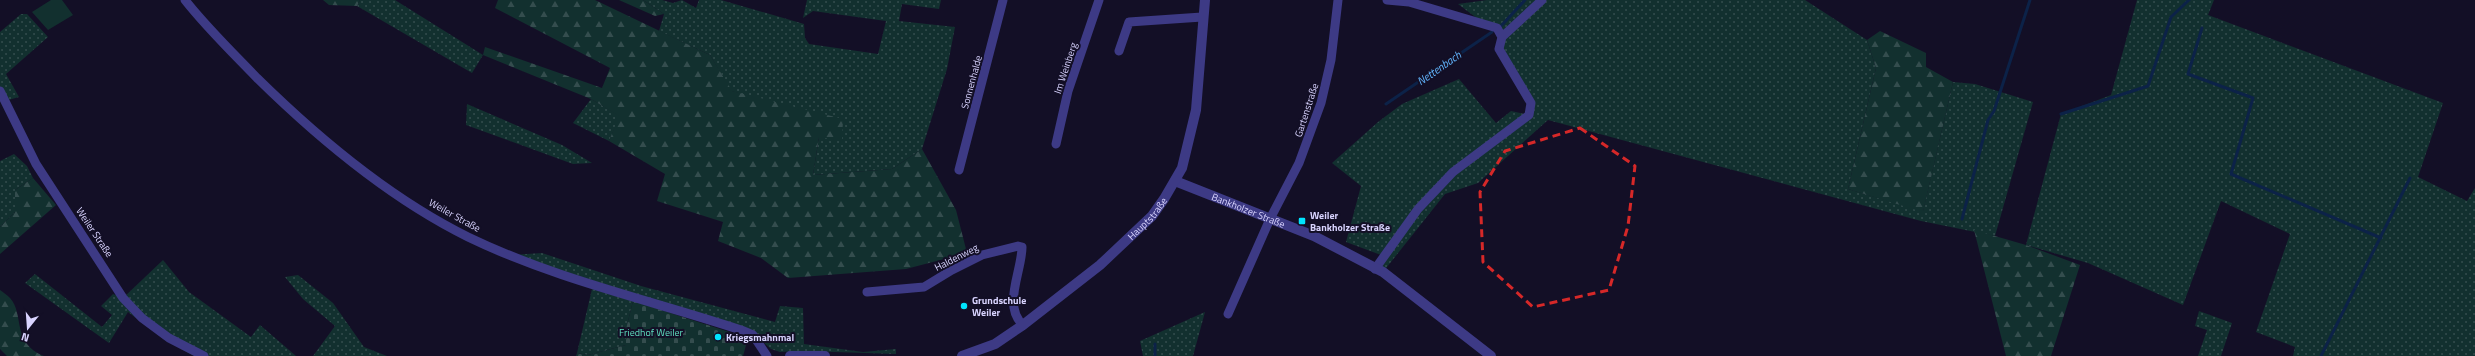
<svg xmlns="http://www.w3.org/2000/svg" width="2475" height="356" font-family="'Titillium Web',sans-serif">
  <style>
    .grass { fill: url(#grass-dots) }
    .forest { fill: url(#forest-firs) }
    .cemetery { fill: url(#cemetery-stones) }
    .green { fill: #12302f }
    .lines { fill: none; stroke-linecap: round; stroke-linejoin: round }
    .stream { stroke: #0c2248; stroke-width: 3 }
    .minor { stroke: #3d3a85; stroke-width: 9 }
    .tertiary { stroke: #3d3a85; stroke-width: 10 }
    .marked { fill: none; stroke: #d62828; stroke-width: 3; stroke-dasharray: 8 5; stroke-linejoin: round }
    .poi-dot { fill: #00e5ff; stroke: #130f26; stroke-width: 1.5 }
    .labels { text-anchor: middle; stroke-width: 4; stroke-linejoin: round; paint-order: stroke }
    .street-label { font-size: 10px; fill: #d9d4ff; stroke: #130f26 }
    .poi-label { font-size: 10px; font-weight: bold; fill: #d9d4ff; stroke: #130f26; text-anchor: start }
    .park-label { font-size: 10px; fill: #5fe0c0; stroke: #130f26 }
    .water-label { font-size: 11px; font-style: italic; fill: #62b6ff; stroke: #130f26 }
  </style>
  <defs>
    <pattern id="grass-dots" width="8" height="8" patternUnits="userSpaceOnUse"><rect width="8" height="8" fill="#12302f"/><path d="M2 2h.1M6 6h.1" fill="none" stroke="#344d4e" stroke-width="1.8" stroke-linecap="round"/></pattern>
    <pattern id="forest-firs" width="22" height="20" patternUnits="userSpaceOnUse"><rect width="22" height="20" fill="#12302f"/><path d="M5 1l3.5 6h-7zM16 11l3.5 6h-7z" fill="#344d4e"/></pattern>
    <pattern id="cemetery-stones" width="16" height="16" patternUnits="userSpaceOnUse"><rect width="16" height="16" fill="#12302f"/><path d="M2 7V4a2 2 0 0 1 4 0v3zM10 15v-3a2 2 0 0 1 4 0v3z" fill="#344d4e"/></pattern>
  </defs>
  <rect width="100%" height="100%" fill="#130f26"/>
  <path class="grass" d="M360,0H395L483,55L472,73L357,6Z
    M643,0H662L673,3L682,0L696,8L699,0H721L804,24L805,38L809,44L878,54L886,21L813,11L803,18L807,0H941L939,9L902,4L899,21L955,27L947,69L922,149L892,169L813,175L819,137L786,106L731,91L710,55L659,31L664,14Z
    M1487,0H1805L1867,40L1876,68L1848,189L1923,211L1953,82L1975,84L2033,102L1995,236L1921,221L1548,120L1478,183L1445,194L1383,272L1381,255L1346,242L1361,186L1332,163L1378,122L1402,104L1459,79L1496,123L1511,111L1529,115L1531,103L1499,49L1502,37L1458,4Z
    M2137,0H2214L2208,15L2443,103L2418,177L2467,201L2475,188V356H2293L2295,347L2256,332L2290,234L2221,201L2183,305L2088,263L2026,245L2061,114L2111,95Z
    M21,14H27L48,37L6,74L19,97L5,101L0,91V32Z
    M591,99L620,116L609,141L573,123Z
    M467,104L562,145L592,163L573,164L466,125Z
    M14,154L27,166L33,178L15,190V212L0,227V161Z
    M542,253L641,286L775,322L780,306L803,308L804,344L863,352L896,349V354L804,351L780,352L771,349L748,329L511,255Z
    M163,260L189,292L251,337L260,325L296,356H194L165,340L128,312L109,343L25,283L35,274L102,327L112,315L101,306L113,294L123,298Z
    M298,275L333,303L364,347L387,356H313L335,326L303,299L285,277Z
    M592,289L633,301L626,329V345L588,355L577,353Z
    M2199,311L2232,323L2221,356H2198L2207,330L2195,326Z
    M1205,312L1193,356H1143L1140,341Z"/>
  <path class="forest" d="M323,0H360L357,6L329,5Z
    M498,0H595L710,55L732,91L843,119L842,141L819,137L813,175L892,169L922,149L956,210L967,253L906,269L788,278L761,258L718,241L723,222L657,201L665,174L609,141L619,116L591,99L483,55L485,47L602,88L610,68L495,8Z
    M619,0H643L664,14L655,16Z
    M1880,31L1926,53V67L1953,82L1923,212L1848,189L1876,68L1867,40Z
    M33,178L56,205L0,254V227L15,212V190Z
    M1974,230L2026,245L2080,265L2051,356H2006Z
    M0,290C3,292 7,295 10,298C25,315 11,343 44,356H7L0,349Z"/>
  <path class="cemetery" d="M633,301L748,338L743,356H576L577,353L588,355L626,345V329Z"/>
  <path class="green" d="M51,0H62L73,15L48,30L32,12Z"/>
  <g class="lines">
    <path class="stream" d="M1501,26L1525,0
      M2202,28L2188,74L2253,98L2231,174L2381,238
      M1386,104L1492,32
      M2061,114L2148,86L2171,17L2189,0
      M1962,219L1988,120L1994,111L2030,0
      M1155,356V344
      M2321,356L2410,178"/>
    <path class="minor" d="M185,0C207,28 233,53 257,78C319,139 389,198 468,237C555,279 650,300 741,330L753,335L767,356
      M1387,0L1409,2L1497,28L1502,37L1542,0
      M1119,51L1129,22L1202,17
      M0,91L36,164L123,298L142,318L169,338L204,356
      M1056,144L1068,91L1099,0
      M959,170L1003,0
      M1375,269L1418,209L1453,172L1529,115L1531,103L1499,49L1502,37
      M867,292L924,287L952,270L982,255L1018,246L1022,247C1022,271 1002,306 1023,325
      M1228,314L1270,219L1299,163L1321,103L1331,60L1338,0"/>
    <g class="tertiary">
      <path id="s1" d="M1175,181L1314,236L1383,272L1491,356"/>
      <path d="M790,356H825"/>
      <path id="s2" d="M962,356L995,344L1023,325L1100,265L1152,216L1164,199L1182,168L1196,110L1205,0"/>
    </g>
  </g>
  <path class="marked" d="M1580,128L1635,166L1628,226L1609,290L1533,307L1483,262L1480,192L1505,151Z"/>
  <g class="poi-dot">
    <rect x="1298" y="217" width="8" height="8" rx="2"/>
    <circle cx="964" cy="306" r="4"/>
    <circle cx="718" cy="337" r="4"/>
  </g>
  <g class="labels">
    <g class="street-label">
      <text transform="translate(1065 68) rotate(-72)" y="4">Im Weinberg</text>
      <text transform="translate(971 82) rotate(-75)" y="4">Sonnenhalde</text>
      <text transform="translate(1306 110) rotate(-72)" y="4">Gartenstraße</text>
      <text dy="4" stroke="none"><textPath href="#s1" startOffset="79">Bankholzer Straße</textPath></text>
      <text transform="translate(455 215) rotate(29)" y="4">Weiler Straße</text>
      <text dy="4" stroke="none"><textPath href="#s2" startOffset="233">Hauptstraße</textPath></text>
      <text transform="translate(95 232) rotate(56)" y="4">Weiler Straße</text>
      <text transform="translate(956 257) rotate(-27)" y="4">Haldenweg</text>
    </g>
    <g class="poi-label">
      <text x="1310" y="219">Weiler<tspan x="1310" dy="12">Bankholzer Straße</tspan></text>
      <text x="972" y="304">Grundschule<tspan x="972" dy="12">Weiler</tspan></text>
      <text x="726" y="341">Kriegsmahnmal</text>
    </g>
    <g class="park-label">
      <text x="651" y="336">Friedhof Weiler</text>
    </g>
    <g class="water-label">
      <text transform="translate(1439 68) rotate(-35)" y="4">Nettenbach</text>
    </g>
  </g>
  <g transform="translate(28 328) rotate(197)" stroke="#130f26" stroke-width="3" paint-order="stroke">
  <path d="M0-3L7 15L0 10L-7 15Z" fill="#d9d4ff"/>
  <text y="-6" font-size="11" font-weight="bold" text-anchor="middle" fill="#d9d4ff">N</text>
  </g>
</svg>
